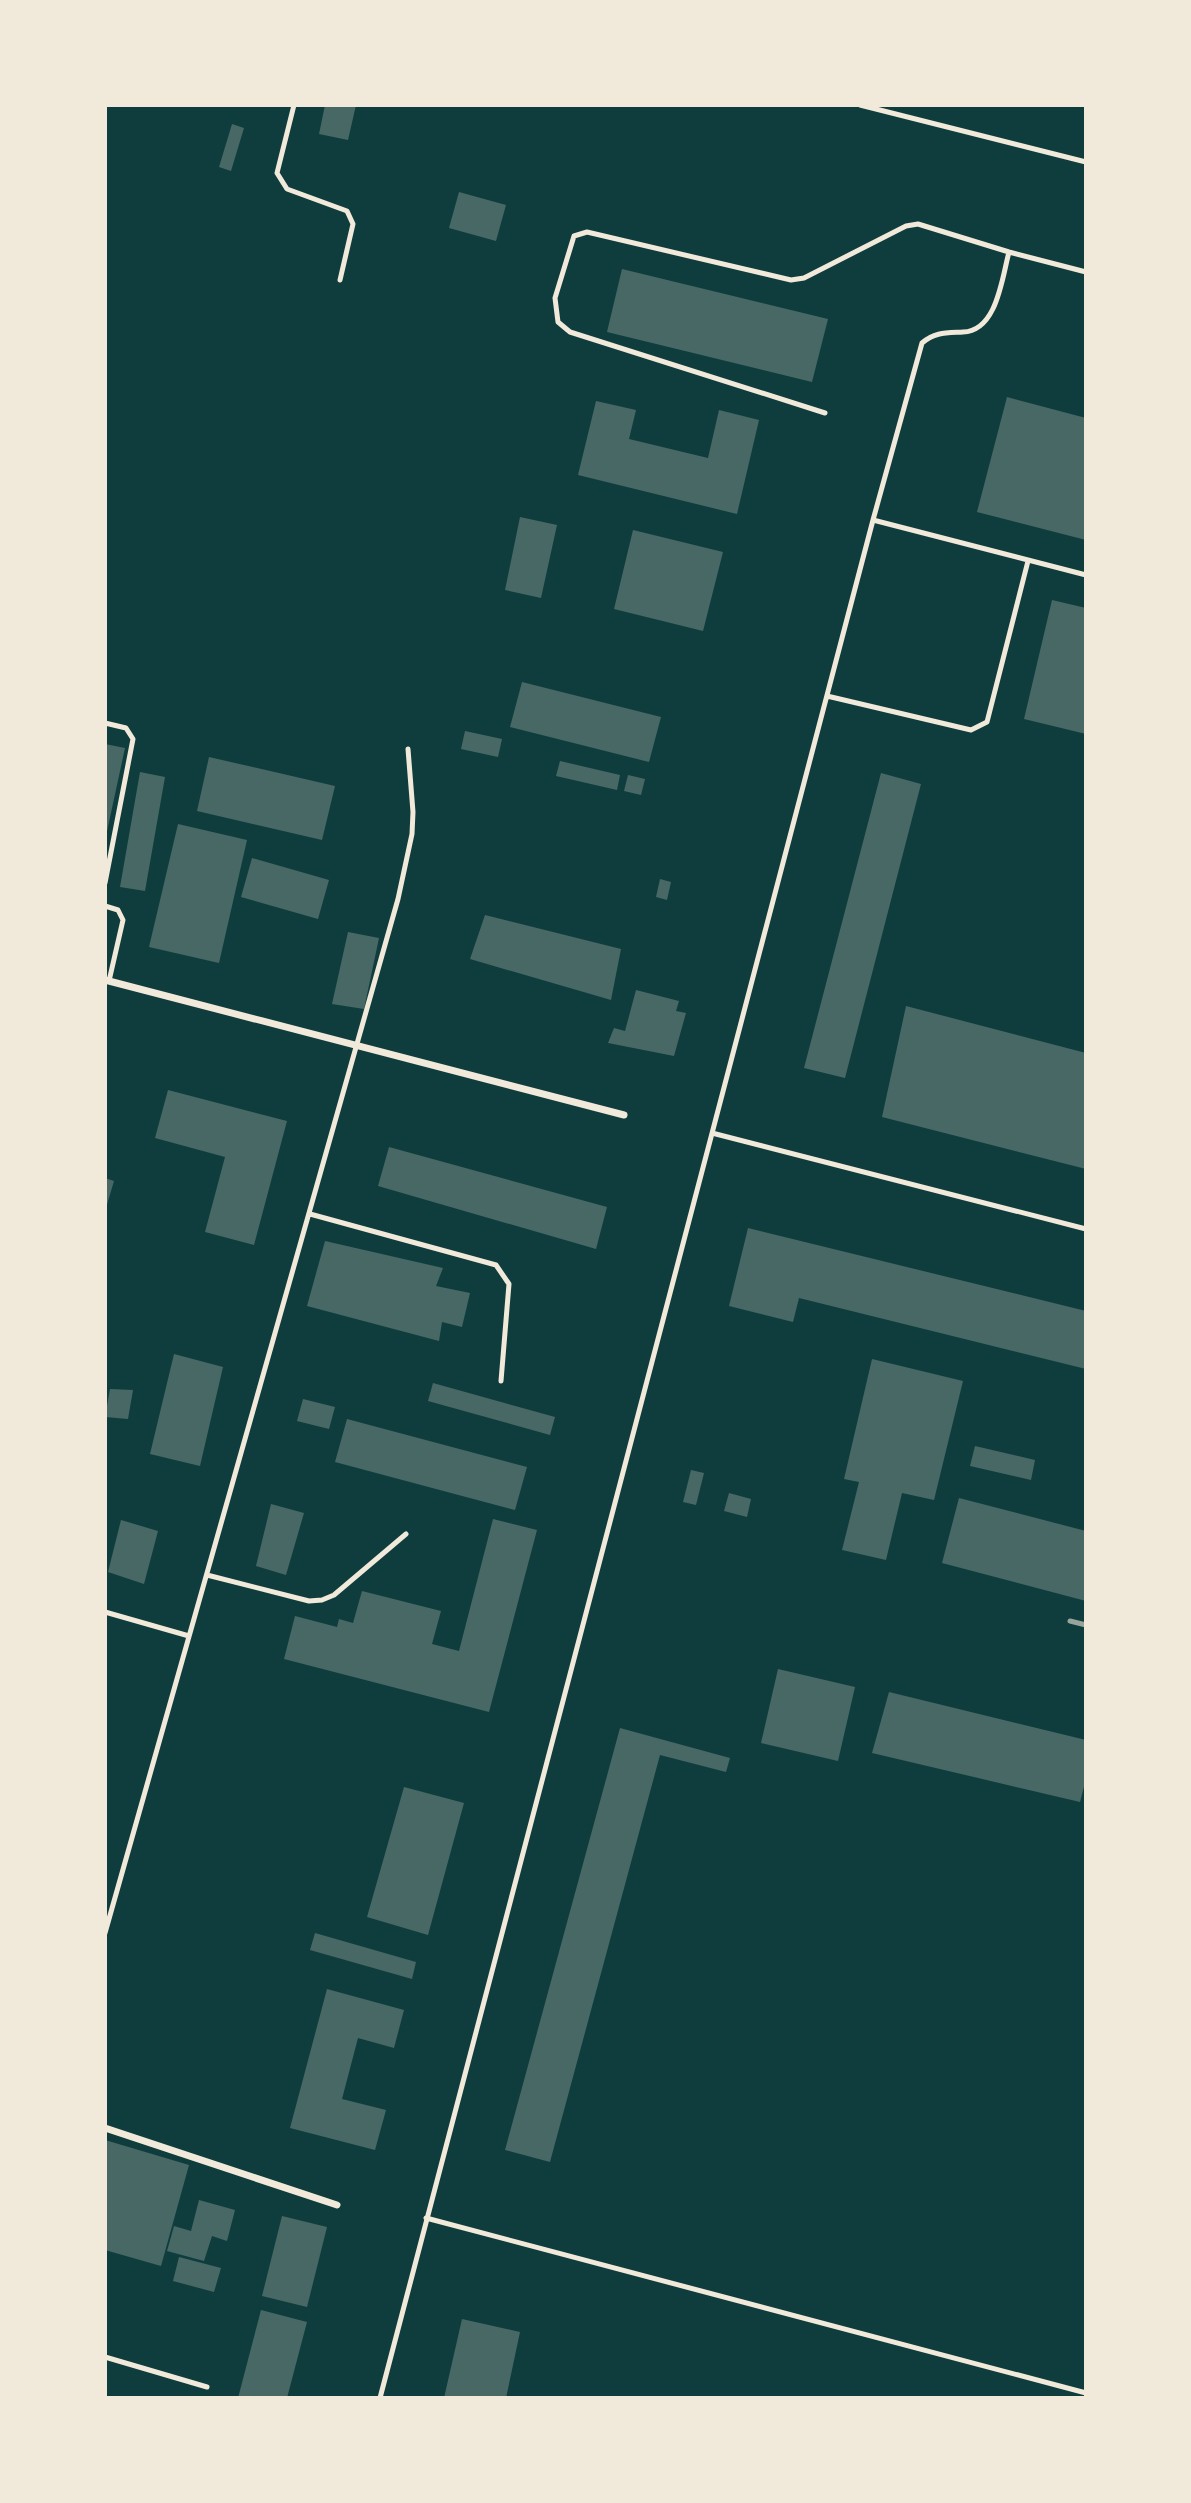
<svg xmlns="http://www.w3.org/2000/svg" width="1191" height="2503" font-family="Literata,serif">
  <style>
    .building { fill: #486865 }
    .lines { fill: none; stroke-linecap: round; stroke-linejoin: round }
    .service { stroke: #f1e9da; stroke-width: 5 }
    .minor { stroke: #f1e9da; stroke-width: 7 }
    .rail { stroke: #97a49c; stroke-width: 5 }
  </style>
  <rect width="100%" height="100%" fill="#0f3d3e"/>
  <path class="building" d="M325,105H356L348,140L319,134Z
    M232,124L244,128L231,171L219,167Z
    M459,192L506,205L496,241L449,228Z
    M622,269L828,319L812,382L607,332Z
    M1007,397L1086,418V540L977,512Z
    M596,401L636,410L629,439L708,458L719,410L759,420L737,514L578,475Z
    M520,517L557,525L541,598L505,590Z
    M633,530L723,552L703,631L614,609Z
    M1052,600L1086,608V734L1024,719Z
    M522,682L661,717L649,762L510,727Z
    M465,731L502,739L498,757L461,749Z
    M105,744L125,748L106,836H105Z
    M209,757L335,786L322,840L197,811Z
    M560,761L620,775L617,790L556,776Z
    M140,772L165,777L145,891L120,887Z
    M881,773L921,784L845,1078L804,1068Z
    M628,775L645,779L641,795L624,791Z
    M178,824L247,840L219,963L149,947Z
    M252,858L329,880L318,919L241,897Z
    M660,879L671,882L667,900L656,897Z
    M485,915L621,949L611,1000L470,959Z
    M348,932L379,938L364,1009L332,1004Z
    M636,990L679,1001L676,1011L686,1013L674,1056L608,1043L614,1028L625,1031Z
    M906,1006L1086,1053V1169L882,1117Z
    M168,1090L287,1121L254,1245L205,1232L225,1157L155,1138Z
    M389,1147L607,1207L596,1249L378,1186Z
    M105,1178L114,1181L106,1208H105Z
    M748,1228L1086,1311V1369L799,1298L793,1322L729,1306Z
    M325,1241L443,1268L436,1286L470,1293L462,1327L442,1322L439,1341L307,1306Z
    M174,1354L223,1367L200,1466L150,1454Z
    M872,1359L963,1381L934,1500L902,1493L886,1560L842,1550L859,1482L844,1479Z
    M433,1383L555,1417L550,1435L428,1401Z
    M110,1389L133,1390L128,1419L105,1417Z
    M303,1399L335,1407L329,1429L297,1421Z
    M347,1419L527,1467L515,1510L335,1462Z
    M975,1446L1035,1460L1031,1480L970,1466Z
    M691,1470L704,1473L696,1505L683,1502Z
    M729,1493L751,1499L747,1517L724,1511Z
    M959,1498L1086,1531V1601L942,1563Z
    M271,1504L304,1513L286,1575L256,1566Z
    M493,1519L537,1530L489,1712L284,1659L295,1616L337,1627L339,1619L353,1623L362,1591L441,1611L432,1644L459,1651Z
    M121,1520L158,1531L144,1584L108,1572Z
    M778,1669L855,1687L838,1761L761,1743Z
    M889,1692L1086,1740V1779L1080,1802L872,1753Z
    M620,1728L730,1758L726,1772L660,1755L550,2162L505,2150Z
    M404,1787L464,1803L428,1935L367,1917Z
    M315,1933L416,1962L412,1979L310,1950Z
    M327,1989L404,2010L394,2048L358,2038L342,2099L386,2110L375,2150L290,2128Z
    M105,2140L189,2165L161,2266L105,2250Z
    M199,2200L235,2210L227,2241L212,2236L204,2261L167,2251L174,2226L191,2231Z
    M282,2216L327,2227L307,2307L262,2296Z
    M179,2257L221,2268L214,2292L173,2281Z
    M261,2310L307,2322L287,2398H238Z
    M462,2319L520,2332L506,2398H444Z"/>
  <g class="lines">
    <path class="service" d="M294,105L277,173L287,189L347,211L353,224L340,280
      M860,105L1086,162
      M825,413L570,332L558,322L555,298L574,236L587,232L791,280L804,278L906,226L918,224L1009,252L1086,272
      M873,520L1086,575
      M827,696L971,730L987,722L1028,561
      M105,723L126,728L133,739L105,883
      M105,906L118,910L123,920L109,981
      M712,1133L1086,1229
      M310,1214L496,1265L509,1284L501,1381
      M207,1575L309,1601L322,1600L334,1595L406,1534
      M105,1612L189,1636
      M105,1933L398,899L412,834L413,812L408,749
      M426,2218L1086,2393
      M105,2357L207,2387
      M380,2398L873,520L922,343C935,332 946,333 963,332C997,331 1002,278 1009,252"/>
    <path class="minor" d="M105,980L624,1115
      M105,2128L337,2205"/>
    <path class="rail" d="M1070,1621L1086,1625"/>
  </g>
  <rect width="1191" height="2503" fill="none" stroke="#f1e9da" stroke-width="214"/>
</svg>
